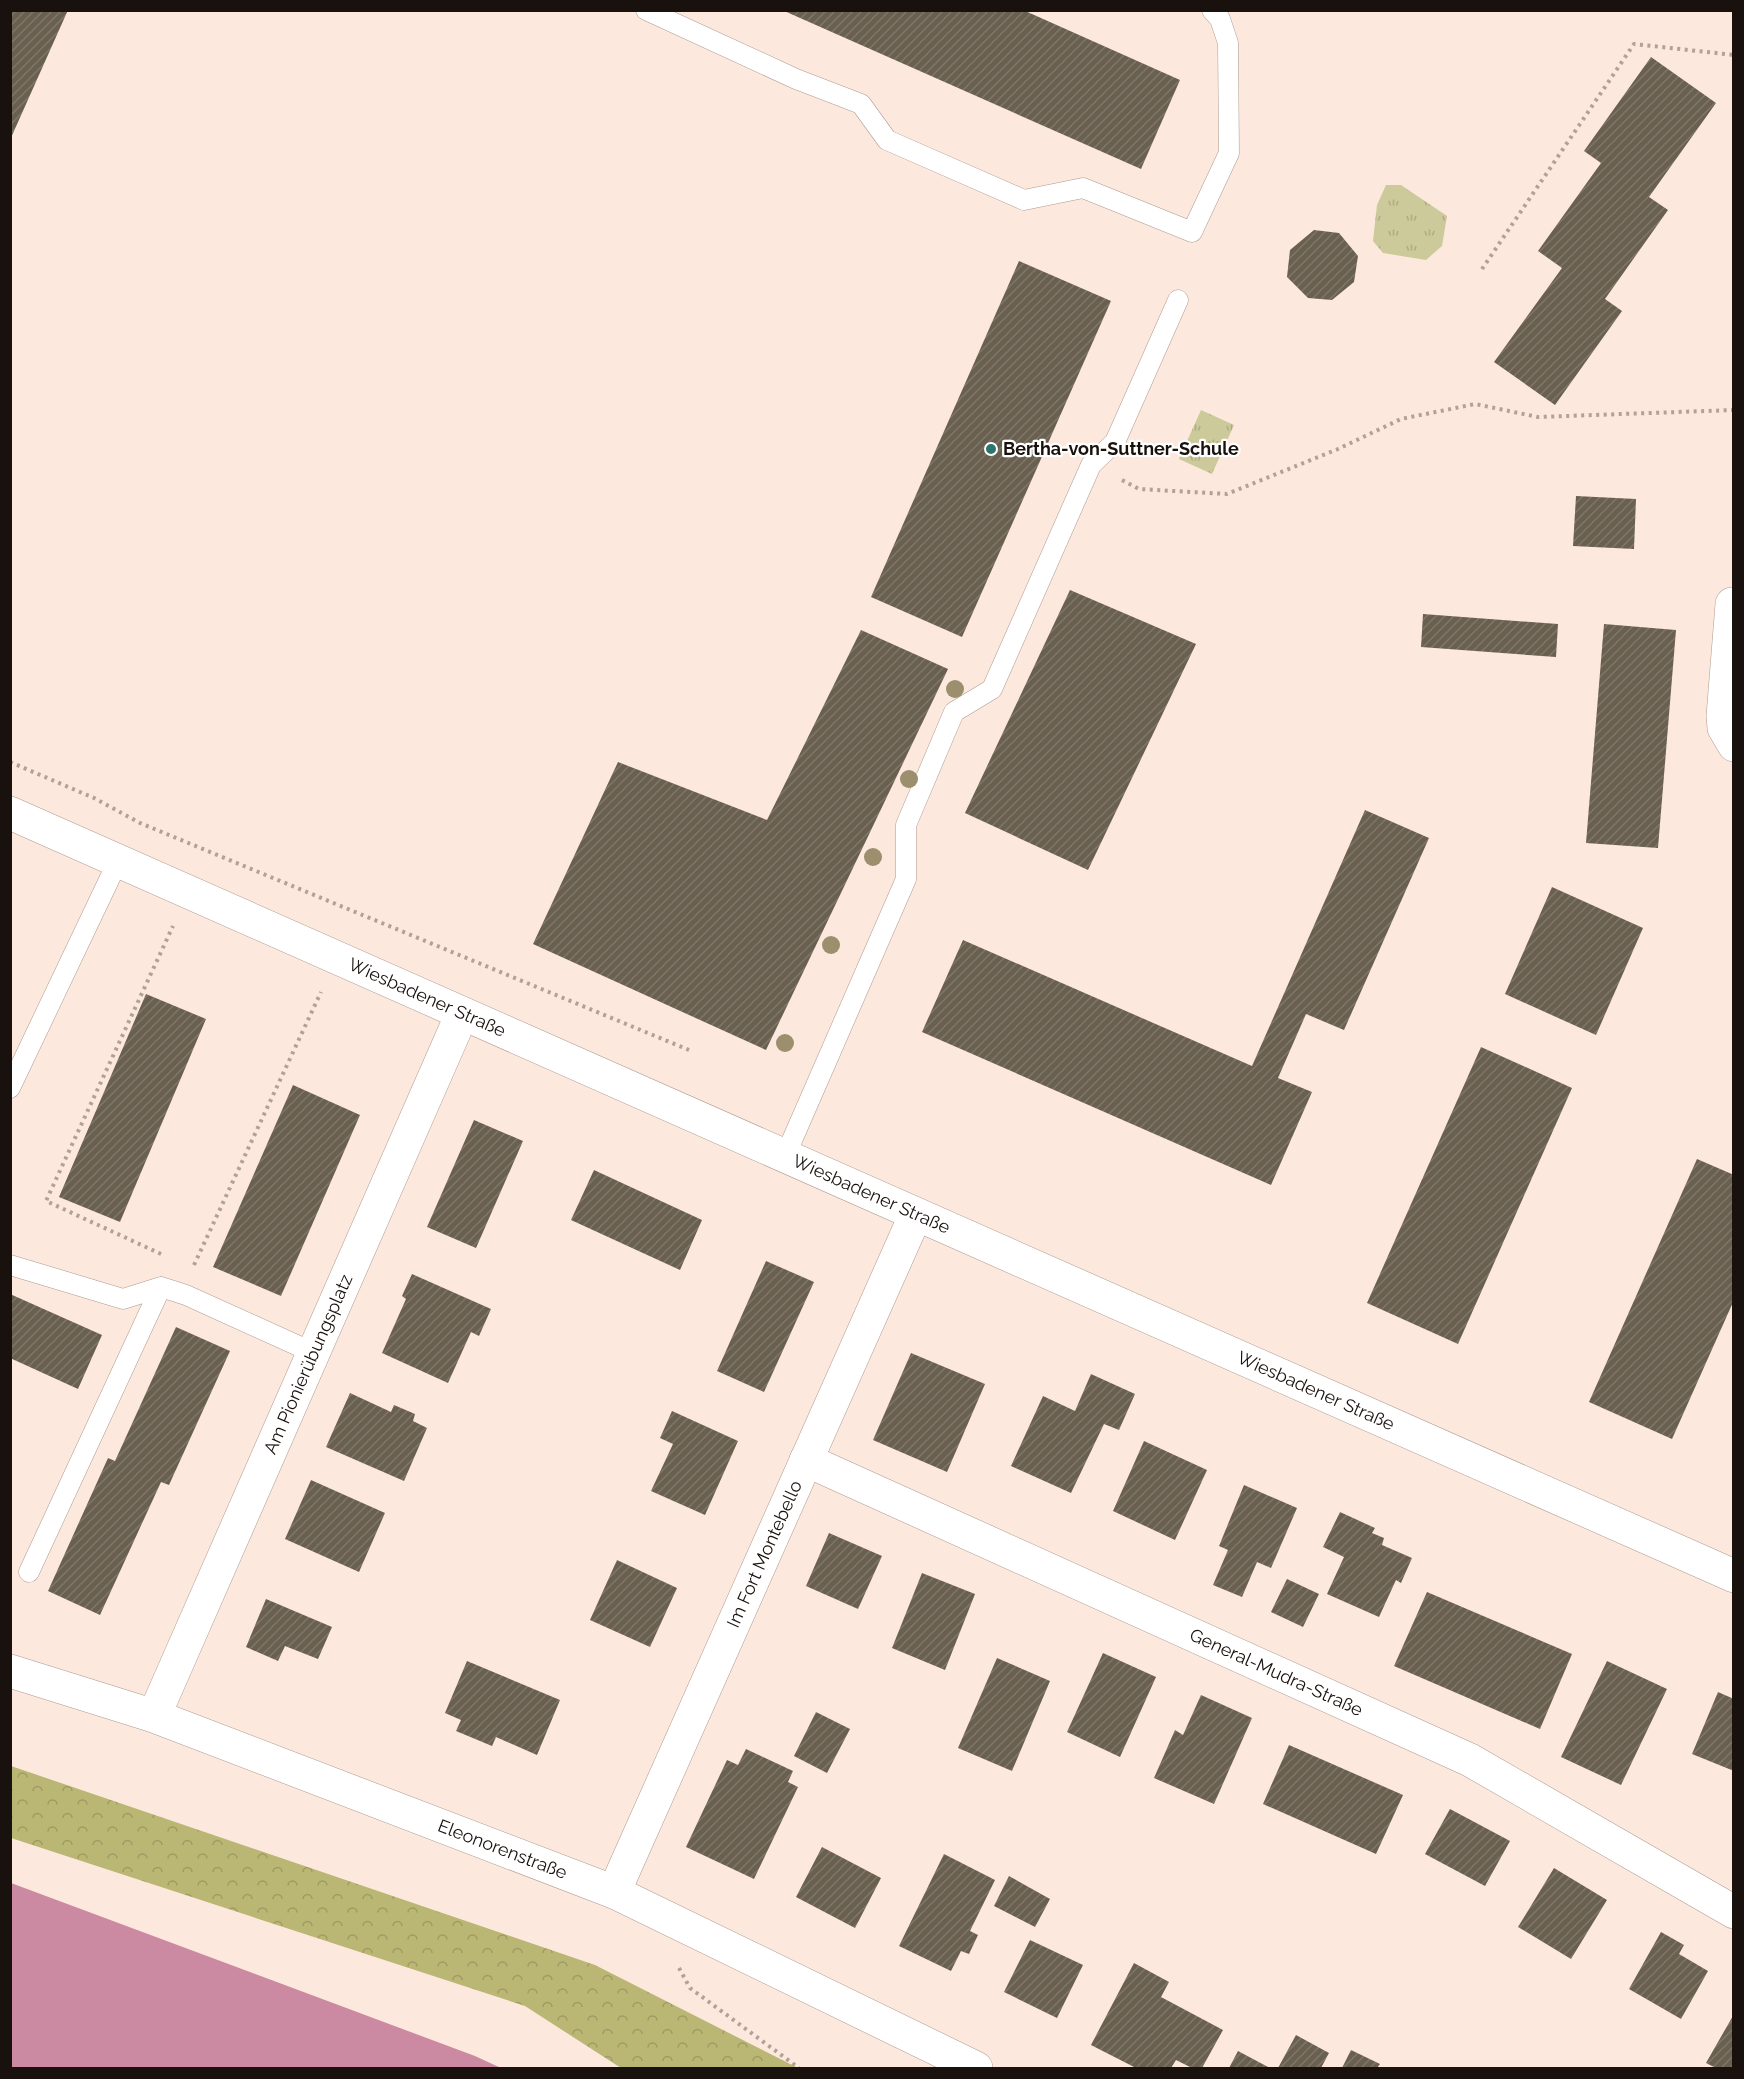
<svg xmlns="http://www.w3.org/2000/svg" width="1744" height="2079" font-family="Raleway,sans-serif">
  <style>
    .grass { fill: url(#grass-tufts) }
    .forest { fill: url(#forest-crowns) }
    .water { fill: #cc89a2 }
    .building { fill: url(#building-hatch) }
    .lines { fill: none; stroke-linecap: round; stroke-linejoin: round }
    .service-casing { stroke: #ae9b90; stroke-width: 21 }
    .minor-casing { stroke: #ae9b90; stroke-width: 34 }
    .secondary-casing { stroke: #ae9b90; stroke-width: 34 }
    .path { stroke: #b1a199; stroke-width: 4; stroke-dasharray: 3 4.5; stroke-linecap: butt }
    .service { stroke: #fff; stroke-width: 20 }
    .minor { stroke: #fff; stroke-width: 33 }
    .secondary { stroke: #fff; stroke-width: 33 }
    .tree { fill: #9b8f6d }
    .poi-dot { fill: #2c746d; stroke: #fff; stroke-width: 2 }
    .labels { text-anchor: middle; stroke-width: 4.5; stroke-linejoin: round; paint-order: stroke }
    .poi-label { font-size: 18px; font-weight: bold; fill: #18110e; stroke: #fff; text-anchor: start }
    .street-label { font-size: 18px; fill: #18110e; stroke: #fff }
  </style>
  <defs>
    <pattern id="grass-tufts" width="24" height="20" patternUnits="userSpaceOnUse" patternTransform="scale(1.5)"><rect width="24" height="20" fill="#ccc99a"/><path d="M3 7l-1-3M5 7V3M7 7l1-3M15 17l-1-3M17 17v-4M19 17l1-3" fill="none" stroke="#aeac84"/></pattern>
    <pattern id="forest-crowns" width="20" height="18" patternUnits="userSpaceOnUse" patternTransform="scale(1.5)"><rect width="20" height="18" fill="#bab673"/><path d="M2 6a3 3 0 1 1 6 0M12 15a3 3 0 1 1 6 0" fill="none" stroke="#9f9b62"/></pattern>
    <pattern id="building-hatch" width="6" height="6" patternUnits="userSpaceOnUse" patternTransform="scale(1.5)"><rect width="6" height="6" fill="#6a6050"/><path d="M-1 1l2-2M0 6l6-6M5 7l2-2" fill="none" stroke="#7e766a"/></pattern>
  </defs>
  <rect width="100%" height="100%" fill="#fde8dd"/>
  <path class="grass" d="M1386,185H1401L1447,216L1442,246L1426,260L1383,253L1373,241L1377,205Z
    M1201,410L1234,425L1212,474L1179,459Z"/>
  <path class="forest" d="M11,1766L595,1965L798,2068H621L525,2006L11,1838Z"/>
  <path class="water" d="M11,1883L475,2056L501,2068H11Z"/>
  <path class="building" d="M10,10H68L10,140Z
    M782,10H1023L1180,80L1141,169Z
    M1651,57L1716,103L1649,197L1668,210L1605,299L1622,311L1555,405L1494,362L1562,268L1538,251L1601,163L1584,151Z
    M1314,230L1339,233L1358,256L1354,282L1332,300L1308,298L1287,277L1290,250Z
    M1019,261L1111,301L962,637L871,597Z
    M1576,496L1636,499L1634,549L1573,546Z
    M1070,590L1196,644L1088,870L965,813Z
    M1423,614L1558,624L1556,657L1421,647Z
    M1604,624L1676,630L1658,848L1586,843Z
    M861,630L948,669L766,1050L533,944L618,762L767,820Z
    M1365,810L1429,838L1344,1030L1306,1014L1278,1078L1312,1092L1271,1185L922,1032L963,940L1252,1066Z
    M1552,887L1643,928L1596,1035L1505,994Z
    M146,994L206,1019L120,1222L59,1197Z
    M1481,1047L1572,1088L1458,1344L1367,1303Z
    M293,1085L360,1115L281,1296L213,1267Z
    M474,1120L523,1141L476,1248L427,1227Z
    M1697,1159L1734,1175V1300L1672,1439L1589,1402Z
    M594,1170L702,1220L680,1270L571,1220Z
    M766,1261L814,1282L764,1392L717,1371Z
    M412,1274L491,1309L479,1336L471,1332L448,1383L382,1353L406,1299L402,1296Z
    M10,1294L102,1335L78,1389L10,1358Z
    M176,1327L230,1351L169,1485L161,1482L100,1615L48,1591L108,1458L115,1461Z
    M911,1353L985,1384L947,1472L873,1440Z
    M1091,1374L1135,1394L1119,1430L1104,1424L1071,1493L1011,1466L1043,1396L1075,1411Z
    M350,1393L391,1412L394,1405L415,1414L413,1421L427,1428L404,1481L326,1447Z
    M672,1411L738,1441L705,1515L651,1491L673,1444L660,1438Z
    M1144,1441L1207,1470L1175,1540L1113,1511Z
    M311,1480L385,1513L359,1572L285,1539Z
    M1244,1485L1297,1508L1271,1568L1257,1562L1242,1597L1213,1585L1228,1550L1219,1546Z
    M1340,1512L1375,1528L1372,1533L1384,1538L1382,1545L1412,1558L1401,1583L1396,1580L1379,1617L1327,1594L1344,1557L1323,1547Z
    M829,1533L882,1556L858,1609L806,1586Z
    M617,1560L677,1588L650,1647L590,1620Z
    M922,1573L975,1594L945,1670L892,1648Z
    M1287,1579L1319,1594L1303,1627L1271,1612Z
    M1427,1592L1572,1654L1540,1729L1394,1666Z
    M266,1599L332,1627L318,1659L285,1646L278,1661L246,1647Z
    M1103,1653L1156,1677L1120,1757L1067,1732Z
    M997,1658L1050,1681L1012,1771L958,1748Z
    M467,1661L560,1700L537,1755L496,1737L492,1746L456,1731L461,1720L445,1713Z
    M1607,1661L1667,1689L1621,1785L1561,1757Z
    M1718,1692L1734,1699V1771L1692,1754Z
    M1201,1695L1252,1718L1214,1804L1154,1778L1175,1730L1183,1735Z
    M816,1712L850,1729L827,1773L794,1756Z
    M1289,1745L1403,1795L1376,1854L1263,1804Z
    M746,1749L793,1771L788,1782L798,1787L754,1879L686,1847L727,1760L738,1765Z
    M1450,1809L1510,1841L1485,1886L1425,1854Z
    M822,1847L881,1878L855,1928L796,1897Z
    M944,1854L995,1880L970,1931L978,1935L969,1954L961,1951L951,1971L899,1946Z
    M1554,1868L1607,1900L1571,1959L1518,1927Z
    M1009,1876L1050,1899L1035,1927L994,1906Z
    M1661,1932L1684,1945L1679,1954L1708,1971L1681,2019L1629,1989Z
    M1030,1940L1083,1965L1057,2018L1004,1992Z
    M1134,1963L1169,1982L1161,1997L1223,2030L1202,2068H1192L1176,2060L1171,2068H1136L1091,2045Z
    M1734,2014V2068H1716L1706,2063Z
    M1296,2035L1329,2053L1321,2068H1278Z
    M1351,2050L1380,2064L1377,2068H1342Z
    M1238,2051L1270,2068H1229Z"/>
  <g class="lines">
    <defs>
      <path id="service" d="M646,10L796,79L861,104L887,140L1024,200L1083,188L1192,232L1229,153L1228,43L1220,19L1212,10
        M10,1088L118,861
        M786,1154L906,879V825L954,712L992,689L1091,465L1115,442L1178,300
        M10,1265L123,1299L161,1287L186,1295L314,1353
        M29,1572L161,1287"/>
      <g id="minor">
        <path d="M1732,604L1723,716L1724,728L1734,745"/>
        <path id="s1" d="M806,1460L1470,1760L1734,1912"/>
        <path id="s2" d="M10,1671L154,1716L614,1892L976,2068"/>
        <path id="s3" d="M154,1716L462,1014"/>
        <path id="s4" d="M614,1892L916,1214"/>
      </g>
      <g id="secondary">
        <path id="s5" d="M10,813L1734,1576"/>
      </g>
    </defs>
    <use href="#service" class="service-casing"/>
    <use href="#minor" class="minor-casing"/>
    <use href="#secondary" class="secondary-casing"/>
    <path class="path" d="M1482,269L1634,44L1734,55
      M1122,480L1139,489L1227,494L1338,449L1401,419L1475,404L1538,417L1734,410
      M10,762L94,798L140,823L689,1050
      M161,1254L46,1201L173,926
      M194,1265L321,992
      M679,1968L690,1988L799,2068"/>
    <use href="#service" class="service"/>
    <use href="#minor" class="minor"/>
    <use href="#secondary" class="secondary"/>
  </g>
  <g class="tree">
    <circle cx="955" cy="689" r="9"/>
    <circle cx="909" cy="779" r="9"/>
    <circle cx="873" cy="857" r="9"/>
    <circle cx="831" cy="945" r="9"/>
    <circle cx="785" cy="1043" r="9"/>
  </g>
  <circle class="poi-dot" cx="991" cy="449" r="6"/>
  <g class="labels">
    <g class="poi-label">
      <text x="1003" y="455">Bertha-von-Suttner-Schule</text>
    </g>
    <g class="street-label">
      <text dy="6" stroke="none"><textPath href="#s5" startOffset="456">Wiesbadener Straße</textPath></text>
      <text dy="6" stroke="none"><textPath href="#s5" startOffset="942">Wiesbadener Straße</textPath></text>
      <text dy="6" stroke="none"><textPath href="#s3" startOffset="384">Am Pionierübungsplatz</textPath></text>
      <text dy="6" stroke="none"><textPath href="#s5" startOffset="1428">Wiesbadener Straße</textPath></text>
      <text dy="6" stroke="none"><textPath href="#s4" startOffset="370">Im Fort Montebello</textPath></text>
      <text dy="6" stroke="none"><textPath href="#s1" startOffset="516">General-Mudra-Straße</textPath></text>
      <text dy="6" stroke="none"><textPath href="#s2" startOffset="524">Eleonorenstraße</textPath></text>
    </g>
  </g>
  <rect width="1744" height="2079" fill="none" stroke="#18110e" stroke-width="24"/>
</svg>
